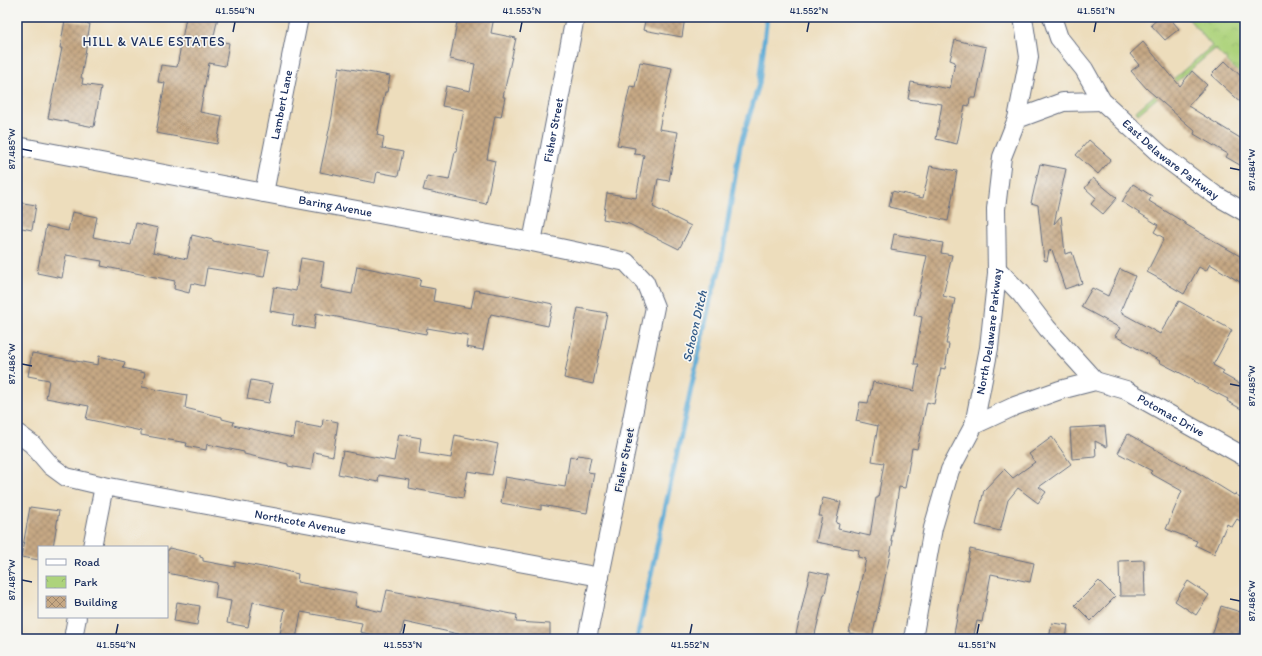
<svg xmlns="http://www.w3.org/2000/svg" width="1262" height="656" font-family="Itim,sans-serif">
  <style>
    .park { fill: url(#park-crowns); stroke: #64816d }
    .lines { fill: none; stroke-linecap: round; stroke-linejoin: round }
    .stream { stroke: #5baad5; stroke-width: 5 }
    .building { fill: url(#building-cross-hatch) }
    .street-casing { stroke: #646c7f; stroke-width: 20 }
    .street { stroke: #fff; stroke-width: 18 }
    .ticks { fill: none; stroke: #1b2f5e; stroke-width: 1.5 }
    .labels { text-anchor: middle; stroke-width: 3.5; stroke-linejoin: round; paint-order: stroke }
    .street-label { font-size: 12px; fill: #1b2f5e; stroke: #f6f6f2 }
    .neighbourhood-label { font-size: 13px; letter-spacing: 1px; fill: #1b2f5e; stroke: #f6f6f2 }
    .water-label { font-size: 13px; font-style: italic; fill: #315a88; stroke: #f6f6f2 }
    .neatline { fill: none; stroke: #1b2f5e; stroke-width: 1.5 }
    .ticks-label { font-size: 10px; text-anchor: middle; fill: #1b2f5e }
  </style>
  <defs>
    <pattern id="park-crowns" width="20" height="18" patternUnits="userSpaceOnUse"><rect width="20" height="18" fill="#add37c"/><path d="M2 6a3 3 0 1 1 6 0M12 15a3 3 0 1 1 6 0" fill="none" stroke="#94b56e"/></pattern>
    <pattern id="building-cross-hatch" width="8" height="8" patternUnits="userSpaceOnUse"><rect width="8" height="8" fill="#c6a884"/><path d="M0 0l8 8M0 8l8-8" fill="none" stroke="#a0896f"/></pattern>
  </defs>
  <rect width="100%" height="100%" fill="#f6f6f2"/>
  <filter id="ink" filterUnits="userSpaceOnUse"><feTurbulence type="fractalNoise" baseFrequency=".025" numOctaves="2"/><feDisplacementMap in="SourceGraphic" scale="8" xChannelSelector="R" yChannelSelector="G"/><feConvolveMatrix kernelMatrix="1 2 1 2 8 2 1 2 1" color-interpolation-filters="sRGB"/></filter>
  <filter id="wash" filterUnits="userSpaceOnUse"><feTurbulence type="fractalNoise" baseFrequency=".012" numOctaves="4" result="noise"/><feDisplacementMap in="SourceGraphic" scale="16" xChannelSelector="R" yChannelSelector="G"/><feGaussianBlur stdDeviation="0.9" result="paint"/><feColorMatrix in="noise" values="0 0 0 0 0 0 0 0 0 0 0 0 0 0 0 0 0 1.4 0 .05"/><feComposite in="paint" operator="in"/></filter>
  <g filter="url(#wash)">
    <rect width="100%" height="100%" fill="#edddbc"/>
    <path class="park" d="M1187,17H1245V79L1215,49L1138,114L1136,111L1212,46Z"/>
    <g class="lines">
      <path class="stream" d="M637,639L711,296L720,269L740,146L759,84L767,17"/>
    </g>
    <g id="blocks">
      <path class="building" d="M186,17H218L213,40L229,43L225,66L209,63L200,112L222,116L217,144L156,133L165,83L158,82L161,65L177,67Z
        M458,17H494L491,33L516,38L503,97H505L501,117L495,116L487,159L495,161L486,204L423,190L427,176L449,180L455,152H456L464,110L442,106L446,86L470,91L475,64L450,59Z
        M646,17H685L682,37L643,30Z
        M1160,17H1169L1179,29L1165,40L1151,25Z
        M65,20L90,24L81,78H83L82,84L101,87L94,127L48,118L62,48H60Z
        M955,40L986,47L976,98H970L969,106L965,105L957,144L936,139L942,104L908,99L911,82L950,89L955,62L950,60Z
        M1143,42L1180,86L1192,71L1207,85L1188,106L1245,141V168L1226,157L1228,154L1194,134L1195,131L1147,89L1131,71L1139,65L1130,54Z
        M1225,61L1245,80V106L1211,75Z
        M640,62L672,68L659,129L678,132L669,181L658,179L653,207L691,226L679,249L629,224L603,219L607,193L636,198L644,155L634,154L635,148L617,145L630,86L635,87Z
        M339,67L390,76L387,92H385L377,135L384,137L382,148L403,152L398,176L377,172L375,183L320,172L332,116Z
        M1089,140L1111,159L1098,174L1076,155Z
        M1040,164L1066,169L1054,224L1061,216L1065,254L1072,252L1082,283L1065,289L1052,250L1049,251L1047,261L1044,260L1038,205L1031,203Z
        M930,166L957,171L948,221L889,207L892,191L923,198Z
        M1093,178L1117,198L1103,214L1091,204L1096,198L1085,188Z
        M1133,184L1152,196L1149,201L1185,223V224L1245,259V285L1210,264L1206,271L1199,267L1184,294L1167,284V283L1147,272L1164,238L1154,232L1158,225L1122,202Z
        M17,202L36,205L32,230L17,227Z
        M72,212L97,217L93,237L131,245L136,223L158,228L153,252L187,259L192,235L213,240V241L269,251L264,277L207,268L204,286L191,283L189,293L174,289L175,281L101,266L102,261L66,255L62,278L37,273L46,226L68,231Z
        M894,234L943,243L941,253L952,255L943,296L955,299L946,344H949L945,369L941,368L934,404L927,402L917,449L912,448L905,488L899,487L891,541H893L872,638L849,633L866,559L858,557L859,550L816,542L822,516H819L823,498L841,502L836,523L839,524L838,529L870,536L876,498H878L884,463L872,461L878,426L856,421L860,402L868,403L873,382L914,391L919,364H914L922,317L914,315L927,256L891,250Z
        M301,258L324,262L320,288L352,294L357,266L421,279L419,286L435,289L433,301L471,308L475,290L510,296V295L553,304L548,326L491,314L490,318H489L483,350L466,347L468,335L427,328L426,334L316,313L314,329L292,325L294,315L270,311L274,287L296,291Z
        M1120,269L1135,276L1120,312L1160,334L1179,301L1232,330L1213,365L1224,371L1222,374L1245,387V411L1227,401L1228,399L1193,381L1194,380L1159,362L1160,361L1115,336L1120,328L1081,307L1092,288L1108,296Z
        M578,308L607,313L593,384L564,378Z
        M32,353L98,365L99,356L125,362L123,368L145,373L142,387L187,395L185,408L222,417V419L234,422L233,425L293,438L295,423L322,428L323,419L338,422L333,456L314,452L311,470L288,466V464L244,454V452L207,444L206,450L186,446L187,443L141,435V431L86,419L89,406L46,398L49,380L28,376Z
        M251,380L273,384L269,403L247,399Z
        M1105,426L1107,447L1095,441L1096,457L1072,459L1070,428Z
        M399,434L421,438L419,453L451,458L455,435L498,444L492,475L468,471L463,498L409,488L410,480L379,475L378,482L338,474L343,451L394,461Z
        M1128,434L1200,474L1234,495L1235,494L1245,500V524L1237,519L1232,527L1227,524L1214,554L1195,545L1197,541L1166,529L1182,491L1150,473L1152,471L1118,453Z
        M1052,437L1071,464L1039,487L1046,492L1038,503L1018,488L1008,500L1000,531L976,525L984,490L1004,469L1013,478L1035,462L1029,454Z
        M578,455L591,457L588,472L594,473L587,513L541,505V510L501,503L505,477L565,487L570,456L577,458Z
        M30,507L59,511L53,547H39V560L21,557Z
        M169,548L200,555V557L203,558V561L235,567V562L268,568V567L298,574L297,582L357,593L355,606L382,612L387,590L517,615L516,622L550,624V639H481L404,622L400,639H392L360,632L362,623L301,612L296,639H279L285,609L253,602L248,627L227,623L231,601L215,598L217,583L167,573V550H169Z
        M970,549L1034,563L1030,582L991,574L982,622L977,621L973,639H953Z
        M1144,560L1145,596H1120L1119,561Z
        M810,571L829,575L825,594H824L814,639H795Z
        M1099,581L1115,597L1091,621L1075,605Z
        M1188,581L1209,595L1196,615L1175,601Z
        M177,602L200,606L197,625L174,621Z
        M1221,606L1244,613L1237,639H1211Z
        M1052,623L1068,625L1066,639H1049Z"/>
    </g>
  </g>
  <g filter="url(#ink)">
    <use href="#blocks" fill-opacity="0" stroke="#646c7f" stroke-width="1"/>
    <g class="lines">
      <defs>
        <g id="street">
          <path id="s1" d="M1052,17L1059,38L1084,69L1102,101L1160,154L1215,195L1245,212"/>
          <path d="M1017,119L1063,102L1102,101"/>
          <path id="s2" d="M17,146L264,193L532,242L626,262L645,282L655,307L587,639"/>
          <path id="s3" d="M264,193L299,17"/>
          <path id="s4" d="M532,242L575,17"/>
          <path d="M997,269L1021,294L1047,328L1095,381"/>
          <path id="s5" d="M974,425L1015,406L1060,390L1095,381L1126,390L1245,457"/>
          <path id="s6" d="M17,433L32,444L51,466L66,477L104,486L600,577"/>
          <path d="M92,547L104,486"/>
          <path d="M75,639L74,633L77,617"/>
          <path id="s7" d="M913,639L933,528L950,470L974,425L989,348L997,273L996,209L1002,157L1017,119L1029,57L1023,17"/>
        </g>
      </defs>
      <use href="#street" class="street-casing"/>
      <use href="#street" class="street"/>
    </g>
  </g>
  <path class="ticks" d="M233,32L235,22M520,32L522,22M807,32L809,22M1094,32L1096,22M22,149L32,151M1230,168L1240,170M22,364L32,366M1230,384L1240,386M22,580L32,582M1230,599L1240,601M116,634L118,624M403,634L405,624M690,634L692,624M977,634L979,624"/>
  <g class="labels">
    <g class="street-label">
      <text dy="4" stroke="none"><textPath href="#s3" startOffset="90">Lambert Lane</textPath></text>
      <text dy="4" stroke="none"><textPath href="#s4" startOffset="114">Fisher Street</textPath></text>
      <text dy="4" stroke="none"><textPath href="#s1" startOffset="189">East Delaware Parkway</textPath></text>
      <text dy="4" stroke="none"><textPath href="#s2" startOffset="324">Baring Avenue</textPath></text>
      <text dy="4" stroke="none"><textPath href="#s7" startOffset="319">North Delaware Parkway</textPath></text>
      <text dy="4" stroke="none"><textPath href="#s5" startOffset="213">Potomac Drive</textPath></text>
      <text transform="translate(624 460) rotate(-79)" y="4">Fisher Street</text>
      <text dy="4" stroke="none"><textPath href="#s6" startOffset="305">Northcote Avenue</textPath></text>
    </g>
    <g class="neighbourhood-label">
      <text x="154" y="46">HILL &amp; VALE ESTATES</text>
    </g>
    <g class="water-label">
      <text transform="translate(694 326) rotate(-77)" y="5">Schoon Ditch</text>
    </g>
  </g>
  <rect width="1262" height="656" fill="none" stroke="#f6f6f2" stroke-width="44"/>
  <rect x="38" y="546" width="130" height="72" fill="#f6f6f2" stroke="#9ea6b7"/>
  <rect x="46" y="559" width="20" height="6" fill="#ffffff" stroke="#9ea6b7"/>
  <text x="74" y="566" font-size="12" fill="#1b2f5e">Road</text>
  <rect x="46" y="576" width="20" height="12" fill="url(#park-crowns)" stroke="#9ea6b7"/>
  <text x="74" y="586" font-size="12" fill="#1b2f5e">Park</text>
  <rect x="46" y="596" width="20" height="12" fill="url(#building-cross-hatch)" stroke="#9ea6b7"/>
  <text x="74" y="606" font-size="12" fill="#1b2f5e">Building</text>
  <rect x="22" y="22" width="1218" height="612" class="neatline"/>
  <g class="ticks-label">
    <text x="235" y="14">41.554°N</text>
    <text x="522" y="14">41.553°N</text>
    <text x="809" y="14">41.552°N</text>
    <text x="1096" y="14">41.551°N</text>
    <text transform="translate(11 149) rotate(-90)" y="4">87.485°W</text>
    <text transform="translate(1251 170) rotate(-90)" y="4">87.484°W</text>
    <text transform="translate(11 364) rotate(-90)" y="4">87.486°W</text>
    <text transform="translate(1251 386) rotate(-90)" y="4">87.485°W</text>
    <text transform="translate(11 580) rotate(-90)" y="4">87.487°W</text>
    <text transform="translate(1251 601) rotate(-90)" y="4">87.486°W</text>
    <text x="116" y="648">41.554°N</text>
    <text x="403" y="648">41.553°N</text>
    <text x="690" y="648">41.552°N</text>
    <text x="977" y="648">41.551°N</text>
  </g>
</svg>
